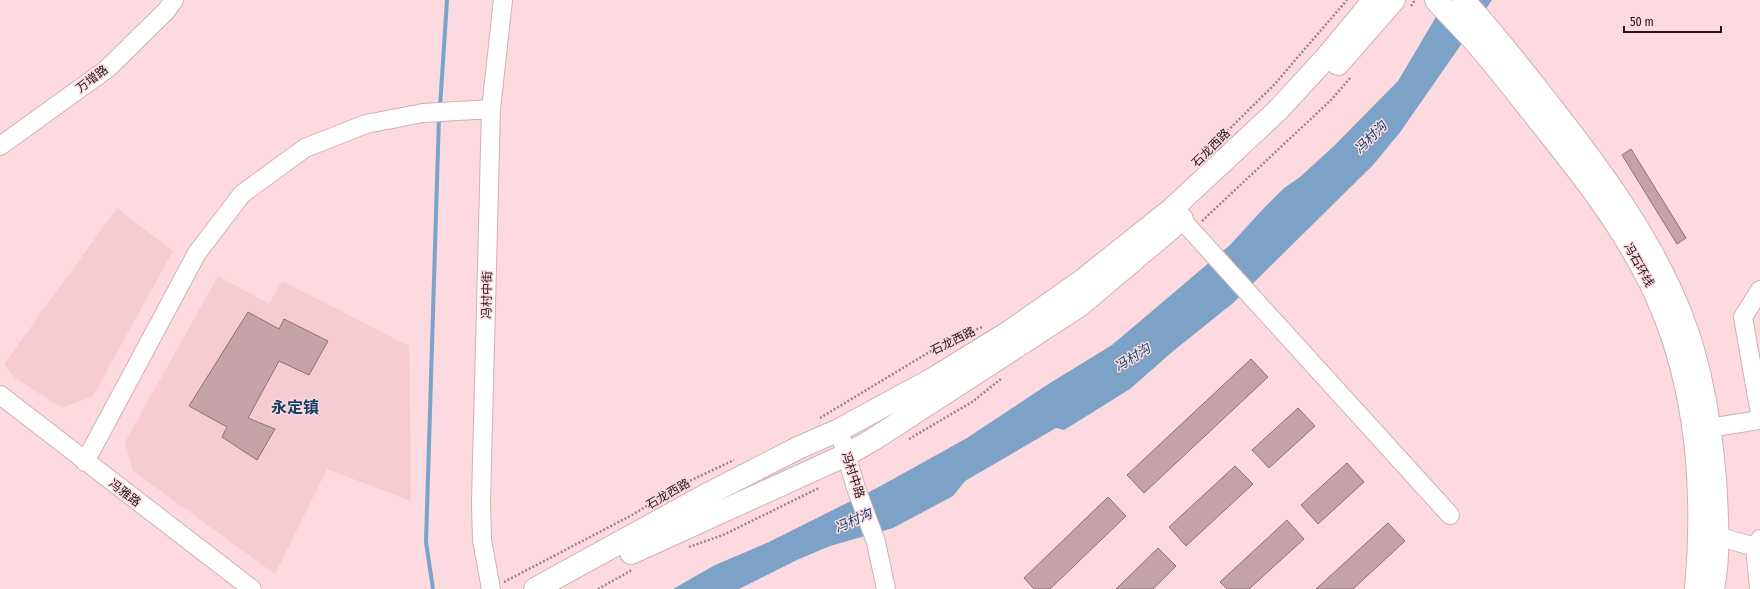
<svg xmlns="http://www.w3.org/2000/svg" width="1760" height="589" font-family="'Fira Sans Condensed','Noto Sans SC',sans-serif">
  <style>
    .built { fill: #f6ccd3 }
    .water { fill: #7ca2c7 }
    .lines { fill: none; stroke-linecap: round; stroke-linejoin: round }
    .stream { stroke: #7ca2c7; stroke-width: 4 }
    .building { fill: #c3a3a7; stroke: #8e7075 }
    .minor-casing { stroke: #d0b0b5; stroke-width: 20 }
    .major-casing { stroke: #d0b0b5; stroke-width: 24 }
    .path { stroke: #9d8589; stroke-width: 2.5; stroke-dasharray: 2 2; stroke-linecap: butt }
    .minor { stroke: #fff; stroke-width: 18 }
    .major { stroke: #fff; stroke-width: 22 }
    .labels { text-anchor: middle; stroke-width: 3; stroke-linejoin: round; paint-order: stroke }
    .street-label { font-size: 12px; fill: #211618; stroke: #fcdadf }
    .water-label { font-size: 13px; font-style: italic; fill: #024371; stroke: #fcdadf }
    .district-label { font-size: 16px; font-weight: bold; fill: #144166; stroke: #fcdadf }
  </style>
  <rect width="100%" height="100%" fill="#fcdadf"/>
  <path class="built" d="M117,208L173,251L93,396L62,408L15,378L4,364Z
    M218,276L269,304L282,281L409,346L411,501L327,469L275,574L133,471L125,442Z"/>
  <path class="water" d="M1446,0H1492L1401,131L1373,165L1233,303L1172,352L1130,389L1064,430L1056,428L965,481L953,496L893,528L830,546L797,560L739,589H673L715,565L767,543L877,488L967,438L1050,383L1112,345L1230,245L1264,208L1284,188L1300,177L1334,146L1398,81Z"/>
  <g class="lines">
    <path class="stream" d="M440,107L447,0
      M433,589L426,542L439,116"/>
  </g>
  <path class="building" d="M1631,149L1686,238L1677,244L1622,155Z
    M248,312L279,329L284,319L328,341L309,375L279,361L248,418L275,429L257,460L222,437L227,427L189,406Z
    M1251,359L1268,377L1144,493L1127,475Z
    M1298,408L1315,426L1269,468L1252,450Z
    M1347,463L1364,482L1318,524L1301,505Z
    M1235,466L1253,484L1186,546L1169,527Z
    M1108,497L1126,516L1050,589H1034L1024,578Z
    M1287,520L1304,539L1249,589H1227L1220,582Z
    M1388,523L1405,541L1353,589H1316Z
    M1158,548L1176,566L1153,589H1116Z"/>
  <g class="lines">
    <defs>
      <path id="minor" d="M0,146L107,69L166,11L174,0
        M1172,209L1450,515
        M1760,290L1743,317L1760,414
        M0,395L252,589
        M1709,428L1760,420
        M839,430L856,488L876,542L886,589
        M85,462L197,253L242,194L305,148L366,124L423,113L491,109
        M1717,536L1755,547
        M491,589L482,540L481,502L491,109L503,0
        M1759,589L1755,547L1760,539"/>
      <path id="major" d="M1436,0C1449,15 1464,29 1477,44C1498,68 1517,93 1536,117C1580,172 1625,228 1655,293C1698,386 1705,488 1696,589
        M1463,0C1495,34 1523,71 1552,108C1603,173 1652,240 1682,317C1702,368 1710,424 1715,479C1717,515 1720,554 1713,589
        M1338,64L1394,0
        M631,553L846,455L874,439L1079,306L1182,219
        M535,589L710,493L798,448L839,430L931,380L1009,332L1083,280L1172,209L1277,111L1325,59L1374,0"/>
    </defs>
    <use href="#minor" class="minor-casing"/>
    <use href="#major" class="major-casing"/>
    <path class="path" d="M1411,6L1415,0
      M1216,142L1273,86L1347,0
      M1202,221L1332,99L1351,77
      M820,418L941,345L982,327
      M909,439L972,402L1002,378
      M689,547L723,535L819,488
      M504,582L632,515L683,484L734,460
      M598,589L632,570"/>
    <use href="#minor" class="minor"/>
    <use href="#major" class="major"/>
  </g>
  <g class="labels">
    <g class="street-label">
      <text transform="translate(92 79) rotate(-37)" y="4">万增路</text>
      <text transform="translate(1211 148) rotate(-45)" y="4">石龙西路</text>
      <text transform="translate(1639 265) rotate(61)" y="4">冯石环线</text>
      <text transform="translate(487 295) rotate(-89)" y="4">冯村中街</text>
      <text transform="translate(953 341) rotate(-26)" y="4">石龙西路</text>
      <text transform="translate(853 475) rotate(72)" y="4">冯村中路</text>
      <text transform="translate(125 493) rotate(38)" y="4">冯雅路</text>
      <text transform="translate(668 494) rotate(-30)" y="4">石龙西路</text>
    </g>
    <g class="water-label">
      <text transform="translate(1370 137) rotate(-45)" y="5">冯村沟</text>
      <text transform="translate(1132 357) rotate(-32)" y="5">冯村沟</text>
      <text transform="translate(853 520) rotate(-24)" y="5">冯村沟</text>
    </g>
    <g class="district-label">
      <text x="295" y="413">永定镇</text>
    </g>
  </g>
  <path d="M1624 26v6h97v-6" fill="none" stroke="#211618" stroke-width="2"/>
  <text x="1630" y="26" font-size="12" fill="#211618" stroke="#fcdadf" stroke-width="3" paint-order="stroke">50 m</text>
</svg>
